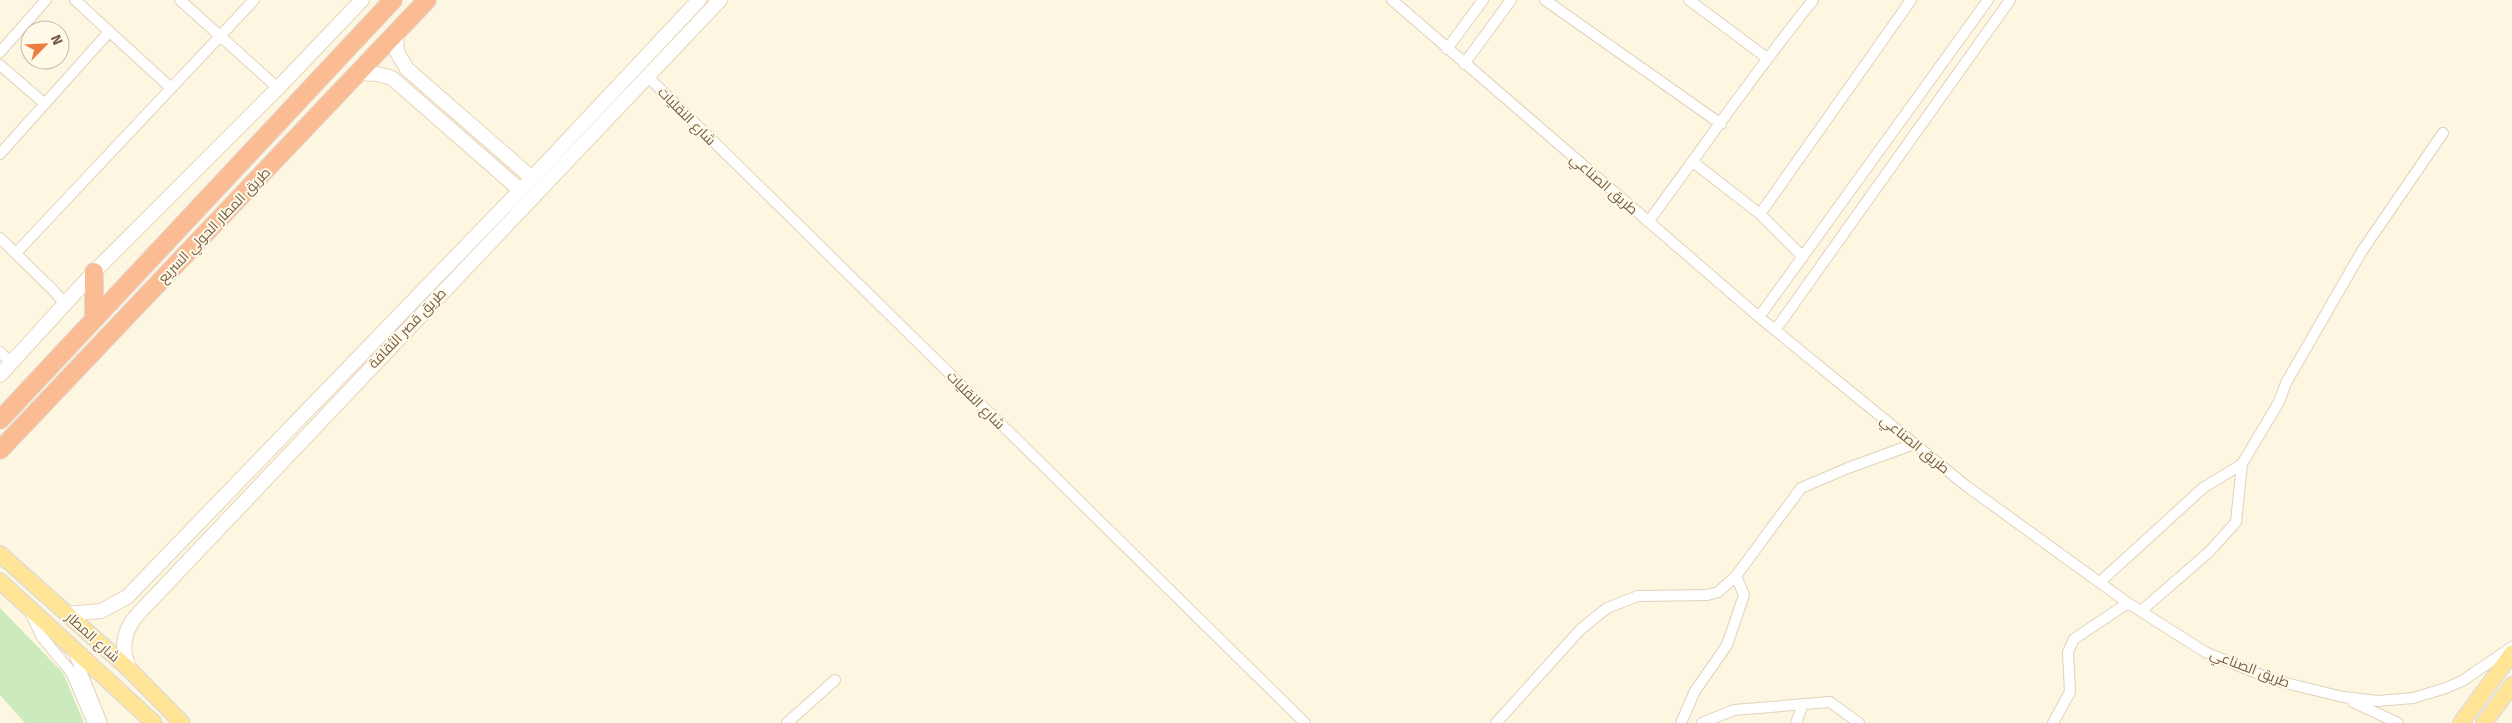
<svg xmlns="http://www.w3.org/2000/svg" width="2512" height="723" font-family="'Fira Sans',Cairo,sans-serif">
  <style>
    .green { fill: #cbebbe }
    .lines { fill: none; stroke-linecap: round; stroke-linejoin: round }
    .street-casing { stroke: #e1d2bc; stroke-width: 12 }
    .secondary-casing { stroke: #e7d4b9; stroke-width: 16 }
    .primary-casing { stroke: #e1dbd6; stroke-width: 18 }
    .highway-casing { stroke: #e1dbd6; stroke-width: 20 }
    .street { stroke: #fff; stroke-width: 10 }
    .secondary { stroke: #fff; stroke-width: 14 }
    .primary { stroke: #ffe595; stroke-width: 15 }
    .highway { stroke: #fbbc94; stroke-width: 18 }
    .labels { text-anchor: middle; stroke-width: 4; stroke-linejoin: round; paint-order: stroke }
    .street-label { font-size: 14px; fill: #755d46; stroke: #fff9e7 }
  </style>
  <rect width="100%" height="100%" fill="#fdf6e0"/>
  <path class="green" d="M0,608L63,673L84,723H25L0,695Z"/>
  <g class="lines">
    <defs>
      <path id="street" d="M75,0L171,88
        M180,0L278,88
        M1392,0L1759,317L1965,485L2128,603L2205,652L2273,680L2343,697L2378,701L2413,698L2446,688L2462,681L2512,647
        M1545,0L1721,124
        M1689,0L1767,58
        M1447,49L1483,0
        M0,52L46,0
        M1464,64L1511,0
        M0,65L45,104
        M647,76L1305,723
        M0,154L109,32
        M1693,162L1760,214L1803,257
        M1760,214L1911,0
        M1648,222C1703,148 1755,72 1813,0
        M0,238L54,291L65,304
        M16,253L254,0
        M1759,317L1988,0
        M1776,329L2010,0
        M0,352L12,363
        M2100,582L2203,488L2242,464L2279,402L2286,383L2362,251L2443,133
        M2141,611L2209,552L2236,522L2242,464
        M30,612L42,637L71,672L93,723
        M73,651L102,723
        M2353,702L2398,723
        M787,723L835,680
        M1496,723L1581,629L1607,608L1638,596L1707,595L1718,592L1736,576L1801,488L1848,468L1914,444
        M1681,723L1695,691L1727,645L1744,595L1736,576
        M1702,723L1734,710L1830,702L1859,723
        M1796,723L1803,704
        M2053,723L2070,692L2068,652L2074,639L2128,603"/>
      <path id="secondary" d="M396,33L397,52L407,69L532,178
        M359,73L377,74L392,78L520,190
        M0,375L94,272L278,88L362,0
        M67,614L101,611L127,597L532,178L699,0
        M130,670C120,649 123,630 139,613L720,0"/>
      <path id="primary" d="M0,554L130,670L182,723
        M0,581L154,723
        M2461,723L2512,653
        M2484,723L2512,685"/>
      <path id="highway" d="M94,272V317
        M0,420L393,0
        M0,450L427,0"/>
    </defs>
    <use href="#street" class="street-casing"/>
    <use href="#secondary" class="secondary-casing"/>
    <use href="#primary" class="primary-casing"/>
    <use href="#highway" class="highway-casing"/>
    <use href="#street" class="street"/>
    <use href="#secondary" class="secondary"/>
    <use href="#primary" class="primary"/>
    <use href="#highway" class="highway"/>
  </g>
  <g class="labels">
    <g class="street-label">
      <text transform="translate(687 116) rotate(45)" y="5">شارع النقليات</text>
      <text transform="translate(1604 184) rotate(41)" y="5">طريق الصناعي</text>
      <text transform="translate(214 225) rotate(-46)" y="5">طريق المطار الحولي السريع</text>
      <text transform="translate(407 328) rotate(-46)" y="5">طريق قصر الثقافة</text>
      <text transform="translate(976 400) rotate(45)" y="5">شارع النقليات</text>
      <text transform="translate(1915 444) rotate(39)" y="5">طريق الصناعي</text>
      <text transform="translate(93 637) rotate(42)" y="5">شارع المطار</text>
      <text transform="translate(2250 668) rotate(21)" y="5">طريق الصناعي</text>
    </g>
  </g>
  <g transform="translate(45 45) rotate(66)"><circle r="24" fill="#fff9e7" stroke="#c8bba7"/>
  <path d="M0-4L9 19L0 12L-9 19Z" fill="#ed7c3f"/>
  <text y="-8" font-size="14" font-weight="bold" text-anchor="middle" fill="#755d46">N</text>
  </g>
</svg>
